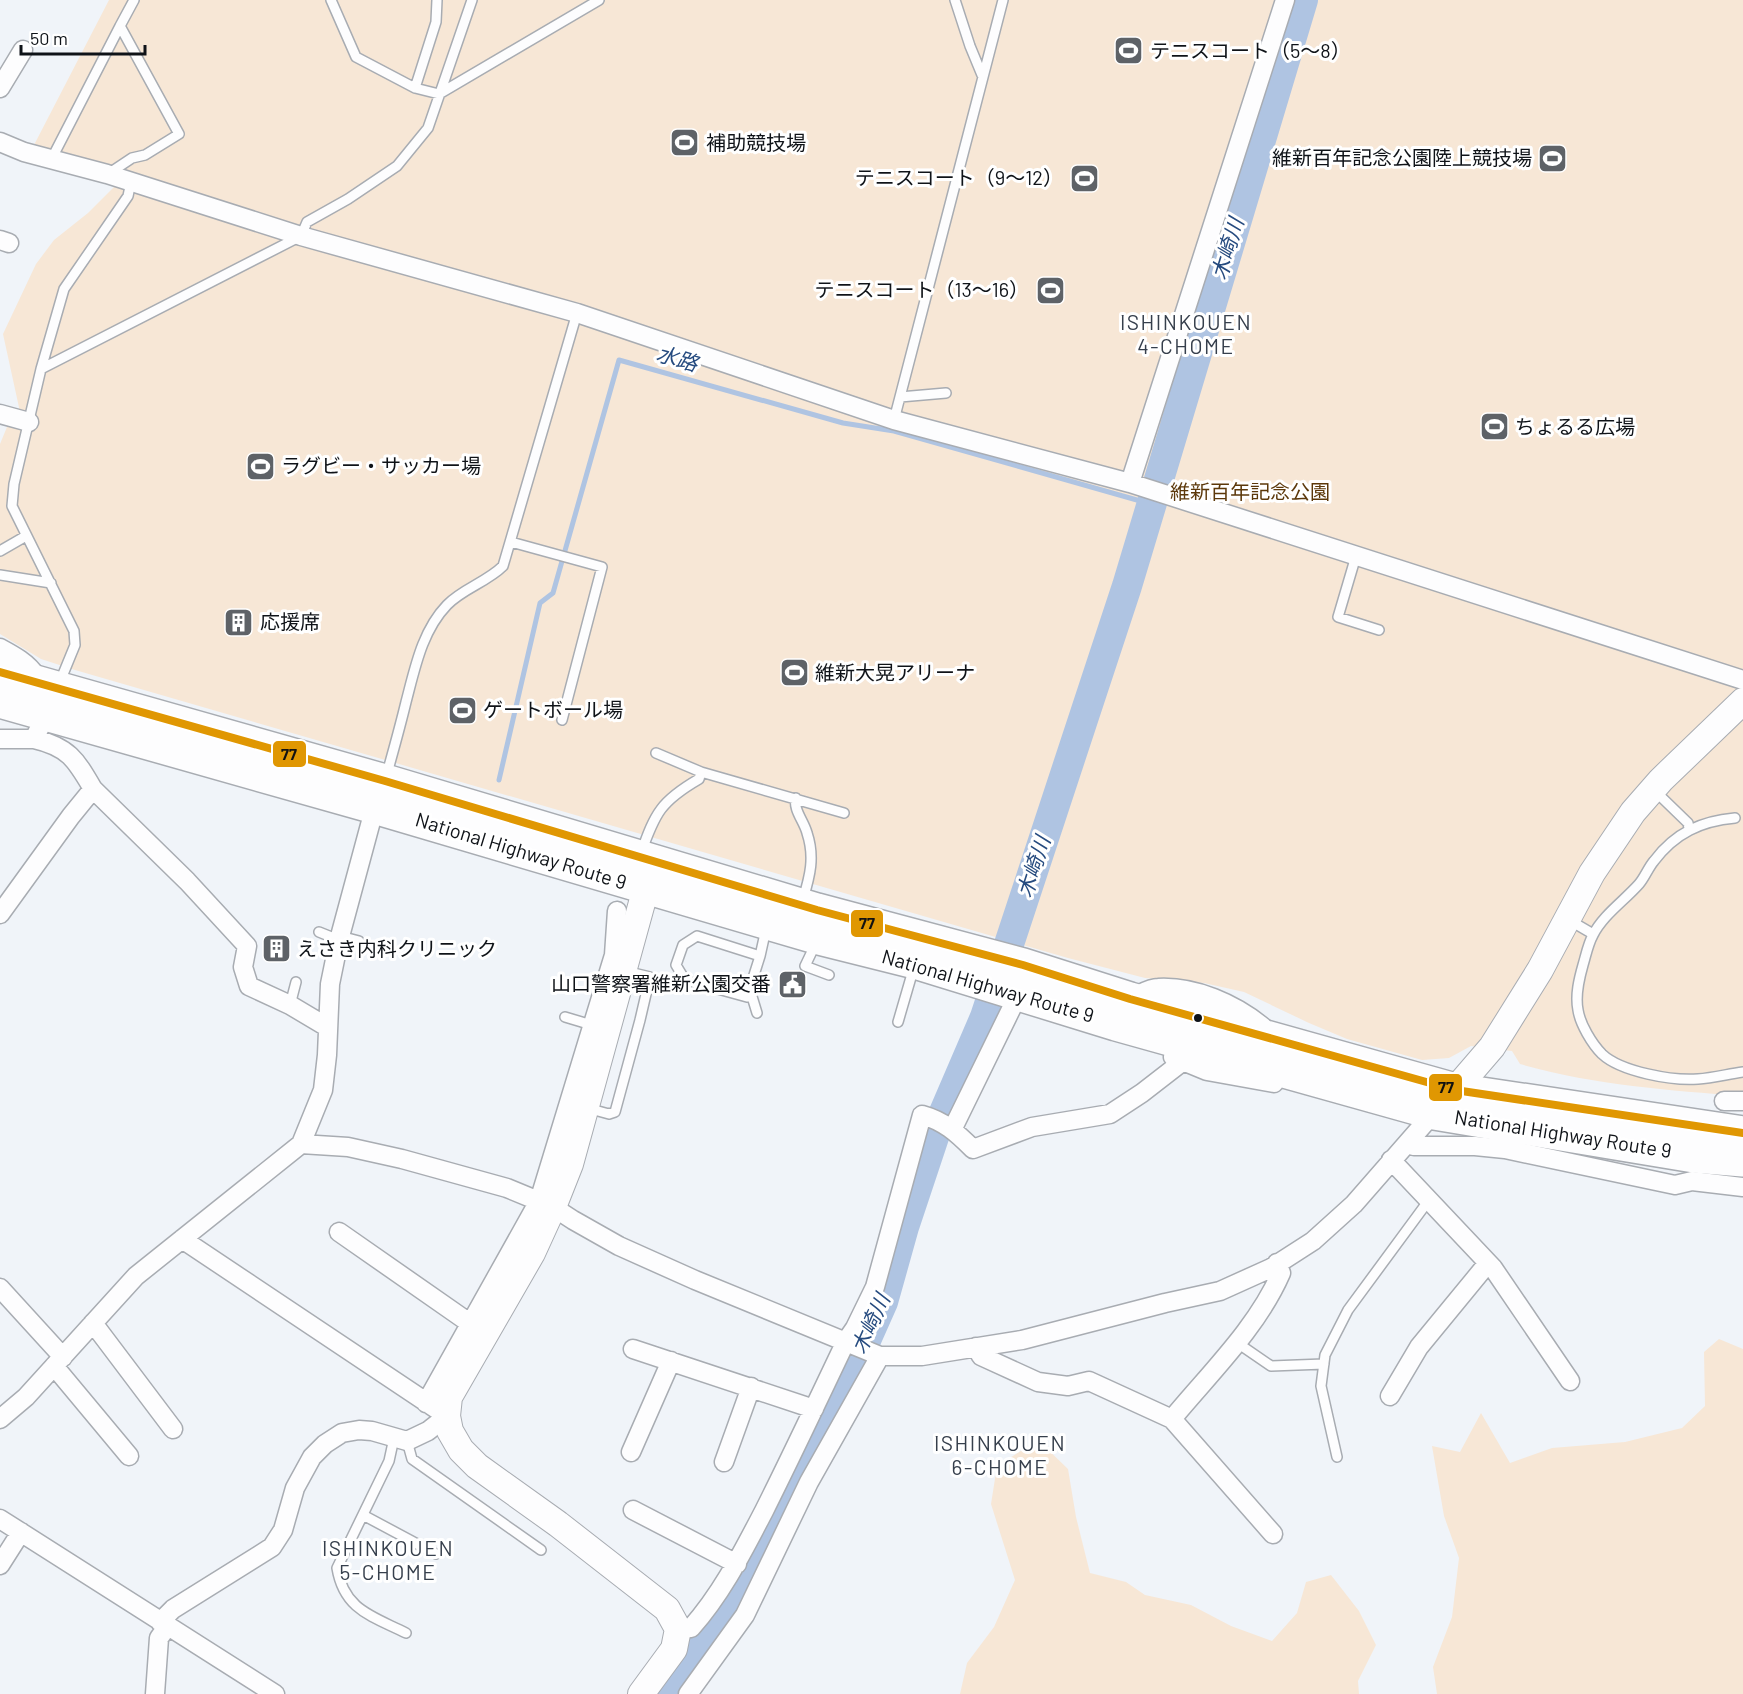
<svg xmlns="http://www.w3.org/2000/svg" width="1743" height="1694" font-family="Barlow,'Noto Sans JP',sans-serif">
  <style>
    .green { fill: #f7e7d6 }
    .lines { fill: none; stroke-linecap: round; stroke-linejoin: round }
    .stream { stroke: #afc4e2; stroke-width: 5 }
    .river { stroke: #afc4e2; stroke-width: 30 }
    .lane-casing { stroke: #a8acb2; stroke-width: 12 }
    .street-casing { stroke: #a8acb2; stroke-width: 21 }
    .secondary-casing { stroke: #a8acb2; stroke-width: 28 }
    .highway-casing { stroke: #a8acb2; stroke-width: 36 }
    .lane { stroke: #fdfdfe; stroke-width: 9 }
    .street { stroke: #fdfdfe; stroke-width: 18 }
    .secondary { stroke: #fdfdfe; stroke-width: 26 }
    .highway { stroke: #fdfdfe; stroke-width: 33 }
    .bus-1-casing { stroke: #fff; stroke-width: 12 }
    .bus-1 { stroke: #e09702; stroke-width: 8 }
    .bus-dot { fill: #0f1318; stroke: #fff; stroke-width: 2 }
    .labels { text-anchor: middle; stroke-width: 6; stroke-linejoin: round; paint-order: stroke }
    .poi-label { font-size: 20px; fill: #0f1318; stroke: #fff; text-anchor: start }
    .park-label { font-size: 20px; fill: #5c380a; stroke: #fff }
    .street-label { font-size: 20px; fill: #0f1318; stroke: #fff }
    .water-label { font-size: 21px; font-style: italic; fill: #264b7f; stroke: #fff }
    .neighbourhood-label { font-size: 21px; letter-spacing: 1.5px; fill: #363f4c; stroke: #fff }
    .line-badge { stroke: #fff; stroke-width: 2 }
    .pale-badge-label { font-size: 16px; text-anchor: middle; font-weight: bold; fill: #111 }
  </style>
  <rect width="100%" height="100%" fill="#f0f4f9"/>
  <path class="green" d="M109,0H1743V1096C1668,1090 1593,1085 1520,1064L1512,1051L1471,1046L1449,1058L1422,1060L1347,1039L1309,1023L1244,992L1204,983L1145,978L1068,958L75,670L41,659L0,634V444L7,427L20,412L3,334L36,264L54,240L88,213L129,172L34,145Z
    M1719,1339L1743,1349V1694H1437L1433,1667L1452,1617L1459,1558L1444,1516L1432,1446L1460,1452L1481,1413L1510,1463L1552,1448L1625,1442L1682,1428L1705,1406L1704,1352Z
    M1038,1440L1068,1469L1076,1517L1090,1573L1126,1582L1145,1595L1191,1605L1231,1626L1272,1641L1297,1613L1306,1582L1331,1575L1359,1611L1376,1645L1358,1681L1359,1694H960L967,1663L994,1627L1015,1580L991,1504L997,1466Z"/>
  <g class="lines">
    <path class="stream" d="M499,780L540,603L553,593L619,360L843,423L894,431L1151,504"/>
    <path class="river" d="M669,1694L698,1652L755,1563L859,1356L883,1302L904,1227L936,1131L985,1017L1127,586L1303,0"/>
    <defs>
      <path id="lane" d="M331,0L356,57L415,88
        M437,0L436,22L415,88L439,94L599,0
        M955,0L970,46L982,75
        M51,160L120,26
        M108,174L132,158L145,155L179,134L120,26L134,0
        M41,369L301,236L307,222L348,199L397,166L428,128L472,0
        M900,397L946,393
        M894,420L1003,0
        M511,542L602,567L562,720
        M0,551L26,536
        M1356,556L1338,617L1379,630
        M0,575L51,583
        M59,684L75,645L74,631L12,506L14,484L41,369L64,289L128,196L131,182
        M656,753L701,772L844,813
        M386,777C393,752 400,727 406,702C415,668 422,631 447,605C462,589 487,582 503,566L577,313
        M1655,791L1688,823L1689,828
        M796,798C793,810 804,821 807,833C815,857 810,876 803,899
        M1735,818C1701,821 1675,833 1654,861C1648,868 1645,877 1639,884C1624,901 1603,915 1593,935C1588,944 1586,955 1583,965C1579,979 1575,995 1578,1010C1580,1024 1592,1044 1602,1054C1621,1072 1673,1081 1698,1079C1713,1078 1728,1074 1743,1072
        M641,853C655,813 661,801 699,779L701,772
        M1569,920L1593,934
        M319,932L339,940
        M340,936L359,941
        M816,943L805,966L829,975
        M760,956L697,936L683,945L676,965L685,980L747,997L760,956L766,929
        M750,990L757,1013
        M290,1005L296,982
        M565,1017L595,1026
        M898,1022L914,967
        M587,1108L609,1114L615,1112L640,1020L650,977L625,971
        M1236,1342L1271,1366L1324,1364
        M394,1438L389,1461L337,1568C344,1610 372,1616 406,1633
        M407,1441L412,1459L541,1550
        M1337,1457L1321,1386L1325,1355L1348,1310L1429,1200
        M363,1515L436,1554"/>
      <path id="street" d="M0,88L23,50
        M0,142L24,152L107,174L301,236L577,313L894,420L1130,483L1743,680
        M0,240L9,243
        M0,414L29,422
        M1130,483L1285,0
        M0,648C13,655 28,663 36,676
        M0,739H34
        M93,789L187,881L247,946L243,967L249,986L290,1005L327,1027
        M0,914L71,816L93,789C76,760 69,747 34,739L49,709
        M1131,998C1139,995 1149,988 1158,988C1195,986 1235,1004 1263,1027
        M1173,1057L1207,1071L1274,1083
        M1724,1101H1743
        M953,1128L1019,993
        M301,1144L348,1147L402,1159L507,1188L553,1207L573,1220L619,1246L695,1280L880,1356H922L1022,1340L1165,1303L1220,1291L1271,1268L1313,1241L1354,1204L1437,1109
        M1407,1144L1414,1146H1475L1505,1149L1675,1185L1692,1181L1743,1187
        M1391,1160L1493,1268L1570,1381
        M339,1232L481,1331
        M0,1288L63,1357
        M93,1323L173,1429
        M976,1347L981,1356L1038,1382L1068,1386L1089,1381L1172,1419C1210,1373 1257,1328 1281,1273L1277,1263
        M633,1349L814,1409
        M54,1366L129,1456
        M1390,1396L1419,1347L1488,1263
        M426,1403L539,1201L614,955L617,911
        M0,1419L26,1397L136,1276L301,1144L323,1090L327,1055L330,984L339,940L377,799
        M1172,1419L1273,1534
        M631,1452L671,1361
        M724,1462L751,1387
        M633,1510L737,1564
        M0,1519L275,1694
        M0,1565L21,1532
        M160,1622L173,1609L272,1547L283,1530L295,1488L312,1457L325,1444L342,1433L359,1430L372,1431L407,1441L428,1431L447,1416L182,1239
        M678,1629L691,1628C722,1593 742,1553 764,1511C792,1455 819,1398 846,1341L855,1328L875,1287L922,1115C944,1121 957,1133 973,1149L1032,1127L1110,1114L1142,1093L1182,1062
        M155,1694L159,1638L167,1627
        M688,1694L745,1615L809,1482L880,1356"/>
      <path id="secondary" d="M1455,1090L1492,1047L1540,970L1592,873L1633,812L1661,780L1743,701
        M641,1694L674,1649L678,1629L667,1609L558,1524L477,1466L461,1450L450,1431L447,1416L449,1397L532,1253L553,1207L570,1164L651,870"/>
      <path id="highway" d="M0,672L385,781L817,910L1023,965L1130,999L1455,1090L1743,1133
        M0,701L374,807L819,938L915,962L1116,1024L1434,1113L1694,1156L1743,1160"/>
    </defs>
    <use href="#lane" class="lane-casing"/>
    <use href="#street" class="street-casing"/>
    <use href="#secondary" class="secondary-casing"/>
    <use href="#highway" class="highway-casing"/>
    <use href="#lane" class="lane"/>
    <use href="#street" class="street"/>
    <use href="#secondary" class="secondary"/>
    <use href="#highway" class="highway"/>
    <defs>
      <path id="bus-1" d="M0,672L385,781L817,910L1023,965L1130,999L1455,1090L1743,1133"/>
    </defs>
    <use href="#bus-1" class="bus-1-casing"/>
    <use href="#bus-1" class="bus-1"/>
  </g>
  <defs>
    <symbol id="stadium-square" viewBox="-11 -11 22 22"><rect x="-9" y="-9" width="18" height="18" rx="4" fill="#5e6267" stroke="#fff"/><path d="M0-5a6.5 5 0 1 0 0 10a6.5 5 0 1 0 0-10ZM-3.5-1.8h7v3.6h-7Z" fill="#fff"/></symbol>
    <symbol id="building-square" viewBox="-11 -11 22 22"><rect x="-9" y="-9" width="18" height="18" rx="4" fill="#5e6267" stroke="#fff"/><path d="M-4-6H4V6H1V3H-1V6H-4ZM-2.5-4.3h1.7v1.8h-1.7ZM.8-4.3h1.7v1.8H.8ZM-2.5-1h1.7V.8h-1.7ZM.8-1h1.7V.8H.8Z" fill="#fff"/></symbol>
    <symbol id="civic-square" viewBox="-11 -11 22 22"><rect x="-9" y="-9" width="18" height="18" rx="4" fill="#5e6267" stroke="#fff"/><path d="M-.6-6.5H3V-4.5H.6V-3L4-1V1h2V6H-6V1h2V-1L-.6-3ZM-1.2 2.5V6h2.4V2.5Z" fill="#fff"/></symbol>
  </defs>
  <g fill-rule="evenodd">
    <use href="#stadium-square" x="1112" y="34" width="33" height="33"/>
    <use href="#stadium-square" x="668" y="126" width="33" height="33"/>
    <use href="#stadium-square" x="1536" y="142" width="33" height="33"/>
    <use href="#stadium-square" x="1068" y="162" width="33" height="33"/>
    <use href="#stadium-square" x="1034" y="274" width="33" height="33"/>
    <use href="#stadium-square" x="1478" y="410" width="33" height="33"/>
    <use href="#stadium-square" x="244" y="450" width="33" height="33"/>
    <use href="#building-square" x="222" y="606" width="33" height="33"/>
    <use href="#stadium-square" x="778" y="656" width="33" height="33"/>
    <use href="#stadium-square" x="446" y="694" width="33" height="33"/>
    <use href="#building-square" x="260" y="932" width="33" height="33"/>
    <use href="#civic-square" x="776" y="968" width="33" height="33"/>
  </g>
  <circle class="bus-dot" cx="1198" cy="1018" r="5"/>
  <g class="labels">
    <g class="poi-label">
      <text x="1150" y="58">テニスコート（5～8）</text>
      <text x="706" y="150">補助競技場</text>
      <text x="1532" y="165" text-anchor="end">維新百年記念公園陸上競技場</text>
      <text x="1063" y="185" text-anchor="end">テニスコート（9～12）</text>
      <text x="1029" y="297" text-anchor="end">テニスコート（13～16）</text>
      <text x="1515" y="434">ちょるる広場</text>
      <text x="281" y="473">ラグビー・サッカー場</text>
      <text x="260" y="629">応援席</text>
      <text x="815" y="680">維新大晃アリーナ</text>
      <text x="483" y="717">ゲートボール場</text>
      <text x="297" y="956">えさき内科クリニック</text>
      <text x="771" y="991" text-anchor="end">山口警察署維新公園交番</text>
    </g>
    <g class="park-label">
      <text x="1250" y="499">維新百年記念公園</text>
    </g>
    <g class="street-label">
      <text transform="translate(521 851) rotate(17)" y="7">National Highway Route 9</text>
      <text transform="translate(988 986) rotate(16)" y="7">National Highway Route 9</text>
      <text transform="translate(1563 1134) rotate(9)" y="7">National Highway Route 9</text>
    </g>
    <g class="water-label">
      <text transform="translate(1228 249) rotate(-73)" y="7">木崎川</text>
      <text transform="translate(677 359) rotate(16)" y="7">水路</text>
      <text transform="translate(1034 867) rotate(-72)" y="7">木崎川</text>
      <text transform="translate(871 1324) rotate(-66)" y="7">木崎川</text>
    </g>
    <g class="neighbourhood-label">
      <text x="1186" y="330">ISHINKOUEN<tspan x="1186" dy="24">4-CHOME</tspan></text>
      <text x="1000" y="1451">ISHINKOUEN<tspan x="1000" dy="24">6-CHOME</tspan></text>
      <text x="388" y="1556">ISHINKOUEN<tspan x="388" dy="24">5-CHOME</tspan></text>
    </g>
  </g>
  <g class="line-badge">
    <rect x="272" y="740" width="35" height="28" rx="6" fill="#e09702"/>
    <rect x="850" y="909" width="34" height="29" rx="6" fill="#e09702"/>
    <rect x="1428" y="1073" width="35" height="29" rx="6" fill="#e09702"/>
  </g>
  <g class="pale-badge-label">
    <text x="289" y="760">77</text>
    <text x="867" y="929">77</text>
    <text x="1446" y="1093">77</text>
  </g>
  <path d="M21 45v9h124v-9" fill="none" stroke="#0f1318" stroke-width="3"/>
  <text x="30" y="45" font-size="18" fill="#0f1318" stroke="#ffffff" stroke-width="4.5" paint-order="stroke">50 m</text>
</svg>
